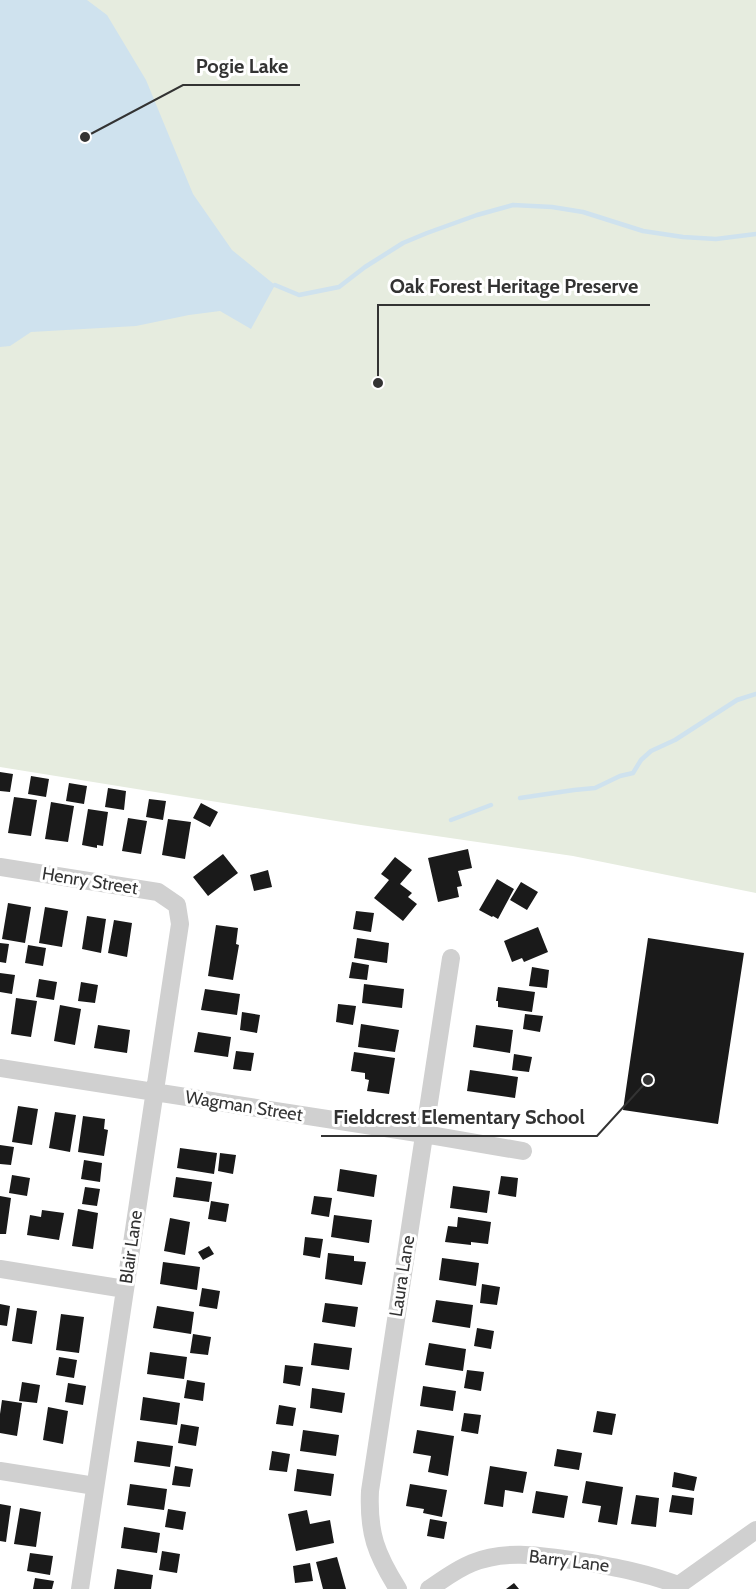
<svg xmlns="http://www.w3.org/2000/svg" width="756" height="1589" viewBox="0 0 756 1589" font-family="Cabin,sans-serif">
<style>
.green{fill:#e6ecdf}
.water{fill:#cfe2ee}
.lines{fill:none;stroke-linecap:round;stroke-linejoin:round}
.stream{stroke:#cfe2ee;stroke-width:4.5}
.building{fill:#1a1a1a}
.minor{stroke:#d0d0d0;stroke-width:18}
.labels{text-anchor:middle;stroke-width:6;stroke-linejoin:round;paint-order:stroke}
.street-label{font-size:18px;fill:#333;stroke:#fff}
.leader{fill:none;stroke:#333;stroke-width:2}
.callout-dot{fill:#333;stroke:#fff;stroke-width:2}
.callout-label{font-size:20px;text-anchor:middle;font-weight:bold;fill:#333;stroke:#fff;stroke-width:6;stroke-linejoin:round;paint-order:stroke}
</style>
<rect width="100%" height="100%" fill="#fff"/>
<path class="green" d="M0,0H756V893L573,856L361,825L0,767Z"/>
<path class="water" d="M0,0H87L107,15L146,80L193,194L232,250L275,285L251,329L220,311L189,315L136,326L31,332L10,346L0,347Z"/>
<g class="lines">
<path class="stream" d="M275,285L299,295L339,287L365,267L403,243L427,233L477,215L513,205L552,207L583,212L643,231L683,237L716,239L756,234
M520,798L574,790L595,788L620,776L633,773L641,760L651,751L675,740L737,700L756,694
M451,820L491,805"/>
</g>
<path class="building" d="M0,772L13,774L10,792L0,791Z
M31,776L49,779L46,797L28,794Z
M69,783L87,786L84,804L66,801Z
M108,788L126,791L124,810L105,807Z
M14,797L37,800L31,836L8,833Z
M149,799L166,801L163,820L146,817Z
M51,802L74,806L68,842L45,839Z
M201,803L218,812L210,827L193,818Z
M88,809L108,812L103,846L97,845V848L82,845Z
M128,818L147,821L141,854L122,851Z
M168,819L191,822L185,859L162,855Z
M468,849L472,868L458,871L462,886L457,887L459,897L438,902L428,858Z
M223,854L238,873L208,896L193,877Z
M395,857L412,870L400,884L412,893L408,897L417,904L403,921L374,898L389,880L381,874Z
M268,870L272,887L254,891L250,875Z
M497,879L514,889L498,919L493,916L492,917L479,910Z
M521,882L538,892L527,910L510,900Z
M8,903L31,907L25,943L2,939Z
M45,907L68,911L62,947L39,943Z
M356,911L374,913L371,932L353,929Z
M87,916L106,919L101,953L82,949Z
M114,920L132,923L127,957L108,953Z
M216,925L238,928L236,944L239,945L233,980L208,976Z
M538,927L548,952L524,962L522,958L512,962L504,941Z
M357,938L389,943L387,963L354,958Z
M648,938L744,953L718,1124L623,1110Z
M0,943L9,944L6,963L0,962Z
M28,945L46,948L43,966L25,963Z
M352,962L369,965L367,980L349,978Z
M532,967L549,970L547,988L529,986Z
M0,973L15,975L12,994L0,992Z
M39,979L57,982L54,1000L36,997Z
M81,982L98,985L95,1003L78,1001Z
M364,984L404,989L402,1008L362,1003Z
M498,987L535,992L532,1012L498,1007V1001H496Z
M205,989L240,994L237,1015L201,1010Z
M16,998L37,1001L31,1037L11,1034Z
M338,1004L356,1006L353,1025L336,1022Z
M60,1005L81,1009L75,1045L54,1041Z
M242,1012L260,1015L257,1033L240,1030Z
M525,1014L543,1016L540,1032L523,1029Z
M361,1024L399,1030L395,1052L358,1047Z
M98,1025L130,1030L127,1053L94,1048Z
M476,1025L513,1030L510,1053L473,1047Z
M198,1032L231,1037L228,1057L194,1052Z
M236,1051L254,1053L251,1071L233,1069Z
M354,1052L395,1058L389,1094L367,1091L369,1080L365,1079V1073L351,1071Z
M514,1054L532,1057L529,1072L512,1070Z
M470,1070L518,1077L515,1098L467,1091Z
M18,1106L38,1109L32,1145L12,1142Z
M55,1112L76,1115L70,1152L49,1148Z
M83,1116L105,1119L104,1129L108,1130L104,1156L78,1152Z
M0,1145L14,1147L11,1165L0,1164Z
M180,1148L217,1153L214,1174L177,1168Z
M220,1153L236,1155L233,1174L218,1171Z
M84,1160L102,1163L100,1182L81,1179Z
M340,1169L377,1175L374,1197L337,1191Z
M12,1175L30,1178L27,1196L9,1193Z
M501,1176L518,1178L516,1197L498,1194Z
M176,1177L212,1182L209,1202L173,1197Z
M453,1186L490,1191L487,1213L450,1208Z
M85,1187L100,1189L97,1206L82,1204Z
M0,1196L11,1198L6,1234H0Z
M314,1196L332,1198L329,1217L311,1214Z
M211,1201L229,1204L226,1222L208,1219Z
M78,1209L98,1213L93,1249L72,1246Z
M42,1210L64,1213L59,1240L27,1235L30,1215L41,1217Z
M334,1215L372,1220L369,1243L331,1237Z
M458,1217L491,1222L488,1244L471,1242V1245L445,1242L448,1226L457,1227Z
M170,1218L190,1222L185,1255L164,1251Z
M305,1237L323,1239L320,1258L303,1255Z
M209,1246L214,1254L203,1260L198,1252Z
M328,1253L354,1256V1261L366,1262L362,1285L325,1279Z
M442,1258L479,1263L476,1286L439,1280Z
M163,1262L200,1267L197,1290L160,1284Z
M482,1284L500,1287L497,1305L480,1303Z
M202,1288L220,1291L217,1309L199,1306Z
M436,1300L473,1305L470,1328L432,1322Z
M325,1303L358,1307L355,1327L322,1322Z
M0,1304L10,1306L7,1326L0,1325Z
M157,1306L194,1312L191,1334L153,1328Z
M17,1308L37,1311L32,1344L12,1341Z
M61,1314L84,1317L79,1353L56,1350Z
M477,1328L494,1331L491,1349L474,1346Z
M193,1334L211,1337L208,1355L190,1353Z
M314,1343L352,1348L349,1370L311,1365Z
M429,1343L466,1349L463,1371L425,1365Z
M150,1352L187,1357L184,1379L147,1374Z
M59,1357L77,1360L74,1378L56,1375Z
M285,1365L303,1367L300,1386L283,1383Z
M467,1370L484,1372L481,1391L464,1388Z
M187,1380L205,1383L203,1401L184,1398Z
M22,1382L40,1385L37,1403L19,1401Z
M68,1383L86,1386L83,1405L65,1402Z
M423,1386L456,1391L453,1411L420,1406Z
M312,1388L345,1393L342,1413L310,1408Z
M143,1397L180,1403L177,1425L140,1420Z
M2,1400L22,1403L17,1436L0,1433V1414Z
M279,1405L296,1408L293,1426L276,1424Z
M48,1407L68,1411L63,1444L43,1440Z
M597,1411L616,1414L612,1435L593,1432Z
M464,1413L481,1415L478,1434L461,1431Z
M181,1424L199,1427L196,1446L178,1443Z
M303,1430L339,1435L336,1456L300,1451Z
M417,1430L454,1436L448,1476L428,1472L431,1456L413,1453Z
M137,1441L173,1446L170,1467L134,1462Z
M557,1449L582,1453L579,1470L554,1466Z
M272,1451L290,1454L287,1472L269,1470Z
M175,1466L193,1469L190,1487L172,1485Z
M490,1466L527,1472L523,1493L505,1490L503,1507L484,1504Z
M297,1469L334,1474L331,1496L294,1491Z
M674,1472L697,1477L694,1491L672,1487Z
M586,1481L623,1487L617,1525L598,1522L601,1506L582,1503Z
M130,1484L167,1489L164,1510L127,1505Z
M410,1484L447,1490L442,1517L423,1513L424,1509L406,1506Z
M536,1491L568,1496L564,1518L532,1513Z
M636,1495L659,1498L656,1527L631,1524Z
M672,1495L694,1498L692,1515L669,1512Z
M0,1504L11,1506L6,1542L0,1541Z
M20,1508L41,1512L36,1547L14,1544Z
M168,1509L186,1512L183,1530L165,1527Z
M307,1510L310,1524L330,1520L334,1543L296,1551L288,1514Z
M430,1519L447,1522L444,1539L427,1536Z
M124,1527L160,1533L157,1553L121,1548Z
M162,1551L180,1554L177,1573L159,1570Z
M30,1553L53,1556L50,1575L27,1571Z
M337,1557L346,1589H323L316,1562Z
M310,1563L313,1581L295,1583L293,1566Z
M117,1569L153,1575L151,1589H114Z
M35,1578L54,1581L52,1589H33Z
M514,1583L519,1589H506Z"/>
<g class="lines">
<path class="minor" d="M0,867L158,892L177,905L180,924L80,1589
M0,1068L424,1134L523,1151
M0,1269L125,1289
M0,1471L95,1486
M398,1589C376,1554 368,1533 370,1491L451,958
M429,1589C442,1580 457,1569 472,1563C508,1548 548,1557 585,1562C618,1568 647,1573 678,1585
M673,1589L756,1530"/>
</g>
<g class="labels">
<g class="street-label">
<text transform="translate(90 881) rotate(9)" y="6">Henry Street</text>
<text transform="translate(244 1106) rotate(9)" y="6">Wagman Street</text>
<text transform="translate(131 1247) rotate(-82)" y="6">Blair Lane</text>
<text transform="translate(402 1276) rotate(-81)" y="6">Laura Lane</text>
<text transform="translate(569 1561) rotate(7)" y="6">Barry Lane</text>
</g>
</g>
<path class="leader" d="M85 137L183 85H300M378 383L378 305H650M648 1080L597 1136H321"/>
<g class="callout-dot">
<circle cx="85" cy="137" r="6"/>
<circle cx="378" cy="383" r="6"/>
<circle cx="648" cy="1080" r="6"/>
</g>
<g class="callout-label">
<text x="242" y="73">Pogie Lake</text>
<text x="514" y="293">Oak Forest Heritage Preserve</text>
<text x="459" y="1124">Fieldcrest Elementary School</text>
</g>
</svg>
